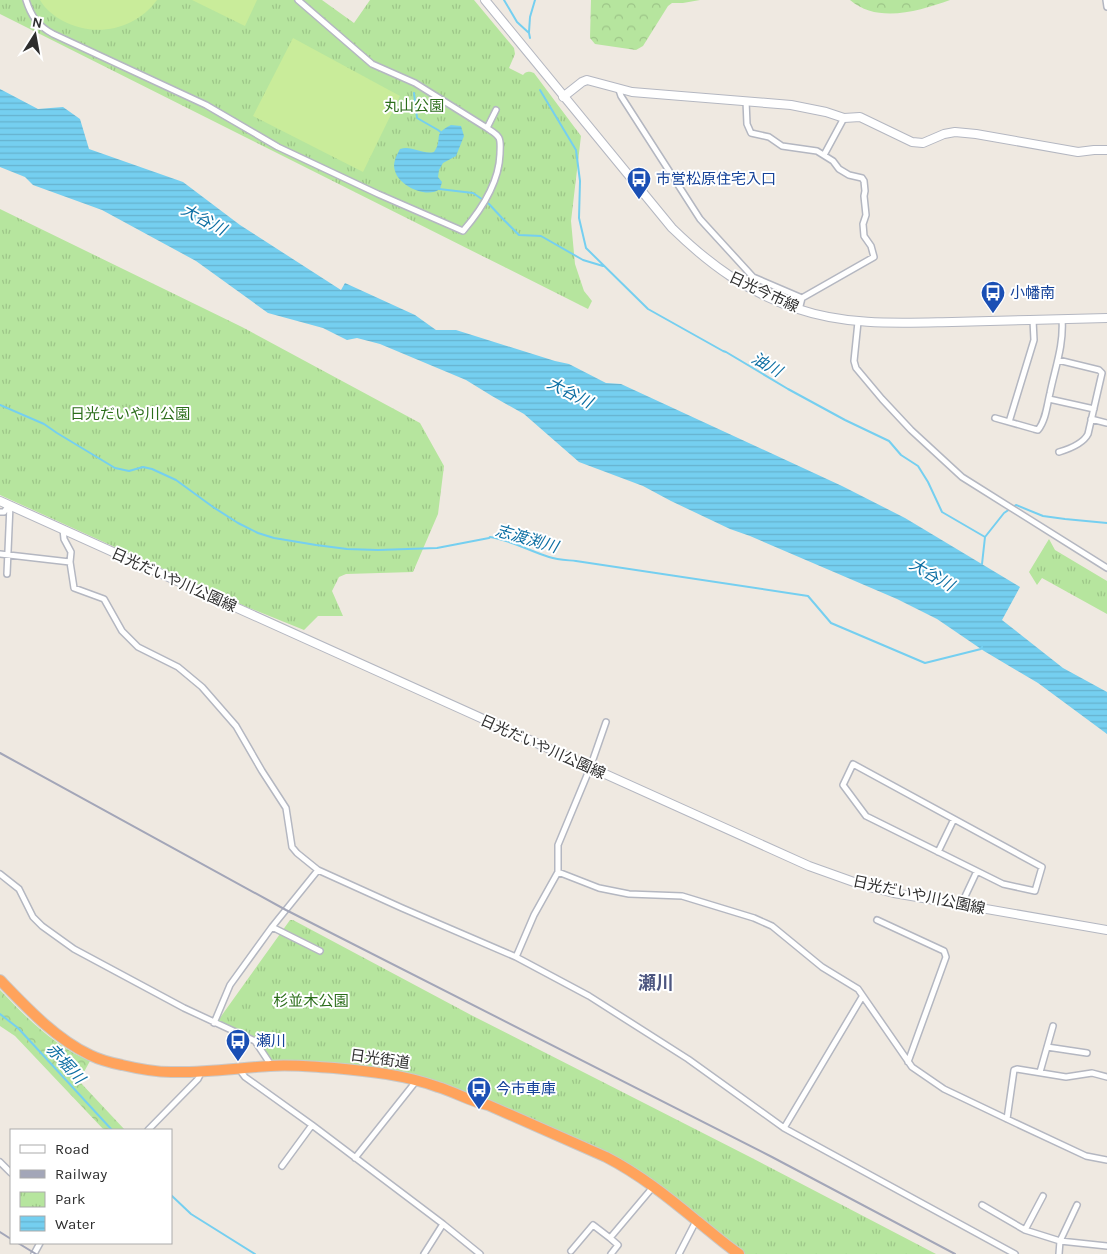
<svg xmlns="http://www.w3.org/2000/svg" width="1107" height="1254" viewBox="0 0 1107 1254" font-family="Karla,'Noto Sans JP',sans-serif">
<style>
.forest{fill:url(#forest-crowns)}
.park{fill:url(#park-tufts)}
.pitch{fill:#c9ec9a}
.water{fill:url(#water-rules)}
.lines{fill:none;stroke-linecap:round;stroke-linejoin:round}
.stream{stroke:#75cff0;stroke-width:2}
.street-casing{stroke:#b4b7c1;stroke-width:8}
.secondary-casing{stroke:#b4b7c1;stroke-width:10}
.highway-casing{stroke:#c9c9c9;stroke-width:12}
.street{stroke:#fff;stroke-width:5}
.secondary{stroke:#fff;stroke-width:8}
.highway{stroke:#ffa35c;stroke-width:10}
.rail{stroke:#a3a6b8;stroke-width:2}
.labels{text-anchor:middle;stroke-width:4;stroke-linejoin:round;paint-order:stroke}
.park-label{font-size:15px;fill:#2c6e1b;stroke:#fff}
.transit-label{font-size:15px;fill:#164399;stroke:#fff;text-anchor:start}
.street-label{font-size:15px;fill:#2e2e2e;stroke:#fff}
.water-label{font-size:16px;font-style:italic;fill:#0d6fa3;stroke:#fff}
.quarter-label{font-size:18px;font-weight:bold;fill:#4d5680;stroke:#fff}
</style>
<defs>
<pattern id="forest-crowns" width="20" height="18" patternUnits="userSpaceOnUse" patternTransform="scale(1.25)"><rect width="20" height="18" fill="#b6e59e"/><path d="M2 6a3 3 0 1 1 6 0M12 15a3 3 0 1 1 6 0" fill="none" stroke="#9dc588"/></pattern>
<pattern id="park-tufts" width="24" height="20" patternUnits="userSpaceOnUse" patternTransform="scale(1.25)"><rect width="24" height="20" fill="#b6e59e"/><path d="M3 7l-1-3M5 7V3M7 7l1-3M15 17l-1-3M17 17v-4M19 17l1-3" fill="none" stroke="#9dc588"/></pattern>
<pattern id="water-rules" width="6" height="5" patternUnits="userSpaceOnUse" patternTransform="scale(1.25)"><rect width="6" height="5" fill="#75cff0"/><path d="M0 2.5h6" fill="none" stroke="#66b2ce"/></pattern>
</defs>
<rect width="100%" height="100%" fill="#efe9e1"/>
<path class="forest" d="M591,0H700L683,3H672L668,6L643,46L636,50L595,44L590,38Z
M850,0H950C919,11 878,24 850,0Z
M0,990C27,1018 54,1046 90,1061L79,1081L125,1130H104L15,1036L0,1026Z"/>
<path class="park" d="M0,0H322L354,23L370,0H474L514,48L515,54L509,68L523,75C526,71 529,71 534,73L581,136L571,221L575,264L584,291L592,301L588,309L0,14Z
M0,209L242,327L420,423L444,466L438,514L413,572L346,574L339,577L332,591L343,616H318L304,630L247,607L0,495Z
M1049,539L1055,550L1107,581V614L1042,578L1037,585L1029,572Z
M290,920H293L471,1015L750,1157L936,1254H744L686,1205L664,1189L497,1105L460,1090L421,1076L273,1064L256,1039L217,1022Z"/>
<path class="pitch" d="M40,0H157C135,30 95,38 63,21C54,16 45,9 40,0Z
M192,0H257L245,26Z
M293,38L400,96L363,172L253,116Z"/>
<path class="water" d="M0,89L38,109L63,107L80,119L89,149L183,182L240,225L341,290L345,283L415,315L436,330H456L555,361L569,364L606,383L621,384L842,486L905,518L1020,587L1002,620L1063,668L1107,692V734L1038,683L984,651L937,619L897,599L750,536L730,529L671,501L643,486L579,462L524,414L492,396L466,380L380,344L357,338L347,340L323,328L268,313L196,261L102,210L33,185L25,177L0,167Z
M451,125L461,126L464,136L456,156L443,163L439,170L438,177L442,182L440,189C427,199 399,186 395,171C392,163 397,155 400,149C412,145 422,155 434,152C444,138 431,135 451,125Z"/>
<g class="lines">
<path class="stream" d="M504,0L517,22L529,33L530,38
M529,32L530,17L535,0
M540,90L576,150L580,181L579,218L586,248L648,309L723,351L726,352L788,389L845,420L889,441L901,455L918,466L928,482L942,512L985,537
M414,93L417,118L438,130L442,133
M439,189L473,193L489,204L502,218L519,235L541,236L583,260L603,266
M0,405L44,424L57,433L115,468L129,471L143,467L152,469L176,480L213,507L238,523L258,533L274,538L316,545L347,549L378,550L437,548L489,538L490,537C511,540 529,551 549,557C558,560 567,560 576,561L808,596L831,623L925,663L981,649L982,647
M985,537L1004,513L1016,505L1043,516L1065,519L1107,523
M982,564L985,537
M0,1014L18,1028L112,1130
M171,1195L191,1214L255,1254"/>
<defs>
<path id="street" d="M26,0C31,16 38,26 53,34L206,105L278,147L378,194L463,231C482,209 499,183 500,154C500,149 501,142 499,138C496,133 491,131 487,128L415,83L372,64L298,0
M1106,0L1107,7
M619,90L621,96L630,110L700,219L753,277L802,298
M746,101L747,124L751,133L769,137L782,146L817,151L833,161L839,169L849,175L862,178L864,181L865,191L864,196L866,215L863,224L864,236L871,246L874,257L802,298L799,310
M487,128L496,110
M824,155L844,118
M858,322L854,361L856,368L882,399L911,430L962,477L1107,568
M1058,360L1099,370L1102,373L1088,434C1083,444 1069,449 1059,452
M1049,399L1094,409
M995,418L1034,429L1038,430C1046,420 1047,405 1050,393C1055,368 1064,345 1062,319
M1091,419L1107,423
M1009,422L1034,340L1033,320
M0,512H4L9,505
M63,529L64,539L71,552L70,562L74,588L104,599L122,631L138,647L178,667L202,687L236,726L262,771L286,808L292,847L297,853L318,870L272,927L230,985L214,1023
M0,554L70,562
M7,574L10,505
M853,764L1042,867L1035,891L1003,884L866,816L843,785Z
M938,852L954,819
M318,870L402,908L516,957L589,996L688,1059L784,1128L1015,1254
M558,872L599,888L629,894L682,896L754,918L772,926L822,967L858,989L912,1067L944,1089L1007,1119L1086,1156L1107,1160
M0,874L19,889L33,917L42,926L74,949L184,1008L255,1041L271,1065
M961,905L977,871
M877,920L944,951L946,957L908,1062
M272,927L320,951
M516,957L534,915L558,872V845L590,768L606,722
M1047,1047L1087,1053
M239,1069L245,1077L312,1125L443,1224L480,1254
M1040,1072L1053,1026
M1007,1119L1014,1070L1017,1069L1066,1077L1092,1073L1107,1077
M784,1128L862,997
M148,1130L198,1079L202,1071
M355,1158L417,1080
M0,1162L11,1173
M282,1166L312,1125
M982,1205L1025,1230L1060,1241L1107,1246
M1025,1230L1043,1196
M610,1238L618,1245L611,1254
M571,1251L593,1225L610,1238L653,1187
M34,1254L40,1243
M424,1254L443,1224
M679,1254L696,1221
M1059,1254L1060,1241L1077,1205"/>
<path id="secondary" d="M485,0L672,228C709,264 748,293 798,309C848,326 900,323 952,322C1004,321 1055,319 1107,318
M563,97L582,82L587,80L632,92L791,105L826,112L844,118L860,117L912,142L923,143L944,134L955,132L976,134L1078,152L1094,150H1107
M0,501L809,866L865,886L894,893L1107,930"/>
<path id="highway" d="M0,980C27,1008 55,1038 90,1055C100,1060 112,1063 122,1065C139,1069 155,1072 171,1072C204,1073 237,1068 270,1066C291,1064 313,1067 334,1068C369,1071 405,1075 438,1087C455,1092 471,1102 488,1105L606,1157C639,1174 668,1197 697,1221C711,1232 724,1244 739,1254"/>
</defs>
<use href="#street" class="street-casing"/>
<use href="#secondary" class="secondary-casing"/>
<use href="#highway" class="highway-casing"/>
<use href="#street" class="street"/>
<use href="#secondary" class="secondary"/>
<use href="#highway" class="highway"/>
<path class="rail" d="M0,753L286,910L772,1157L955,1254
M0,1232L11,1239
M18,1243L36,1254"/>
</g>
<defs>
<symbol id="bus-pin" viewBox="-11 -11 22 30"><path d="M0 17L-7.5 6A9.5 9.5 0 1 1 7.5 6Z" fill="#1a4fb4" stroke="#fff"/><path d="M-5-6H5V4H4V6H2V4H-2V6H-4V4H-5ZM-3.5-4V0h7V-4ZM-3.5 1.2v1.5H-2V1.2ZM2 1.2v1.5H3.5V1.2Z" fill="#fff"/></symbol>
</defs>
<g fill-rule="evenodd">
<use href="#bus-pin" x="625" y="165" width="28" height="38"/>
<use href="#bus-pin" x="979" y="279" width="28" height="38"/>
<use href="#bus-pin" x="224" y="1027" width="28" height="38"/>
<use href="#bus-pin" x="465" y="1075" width="28" height="38"/>
</g>
<g class="labels">
<g class="park-label">
<text x="414" y="111">丸山公園</text>
<text x="130" y="419">日光だいや川公園</text>
<text x="311" y="1006">杉並木公園</text>
</g>
<g class="transit-label">
<text x="656" y="184">市営松原住宅入口</text>
<text x="1010" y="298">小幡南</text>
<text x="256" y="1046">瀬川</text>
<text x="496" y="1094">今市車庫</text>
</g>
<g class="street-label">
<text transform="translate(764 292) rotate(25)" y="5">日光今市線</text>
<text transform="translate(174 580) rotate(24)" y="5">日光だいや川公園線</text>
<text transform="translate(543 747) rotate(24)" y="5">日光だいや川公園線</text>
<text transform="translate(919 895) rotate(12)" y="5">日光だいや川公園線</text>
<text transform="translate(380 1059) rotate(8)" y="5">日光街道</text>
</g>
<g class="water-label">
<text transform="translate(204 219) rotate(28)" y="6">大谷川</text>
<text transform="translate(767 364) rotate(30)" y="6">油川</text>
<text transform="translate(570 392) rotate(27)" y="6">大谷川</text>
<text transform="translate(527 538) rotate(16)" y="6">志渡渕川</text>
<text transform="translate(932 574) rotate(30)" y="6">大谷川</text>
<text transform="translate(66 1063) rotate(47)" y="6">赤堀川</text>
</g>
<g class="quarter-label">
<text x="656" y="989">瀬川</text>
</g>
</g>
<rect x="10" y="1129" width="162" height="115" fill="#ffffff" stroke="#ababab"/>
<rect x="20" y="1145" width="25" height="8" fill="#ffffff" stroke="#ababab"/>
<text x="55" y="1154" font-size="15" fill="#2e2e2e">Road</text>
<rect x="20" y="1170" width="25" height="8" fill="#a3a6b8" stroke="#ababab"/>
<text x="55" y="1179" font-size="15" fill="#2e2e2e">Railway</text>
<rect x="20" y="1192" width="25" height="15" fill="url(#park-tufts)" stroke="#ababab"/>
<text x="55" y="1204" font-size="15" fill="#2e2e2e">Park</text>
<rect x="20" y="1216" width="25" height="15" fill="url(#water-rules)" stroke="#ababab"/>
<text x="55" y="1229" font-size="15" fill="#2e2e2e">Water</text>
<g transform="translate(35 35) rotate(11)" stroke="#ffffff" stroke-width="4" paint-order="stroke">
<path d="M0-4L9 19L0 12L-9 19Z" fill="#2e2e2e"/>
<text y="-8" font-size="14" font-weight="bold" text-anchor="middle" fill="#2e2e2e">N</text>
</g>
</svg>
